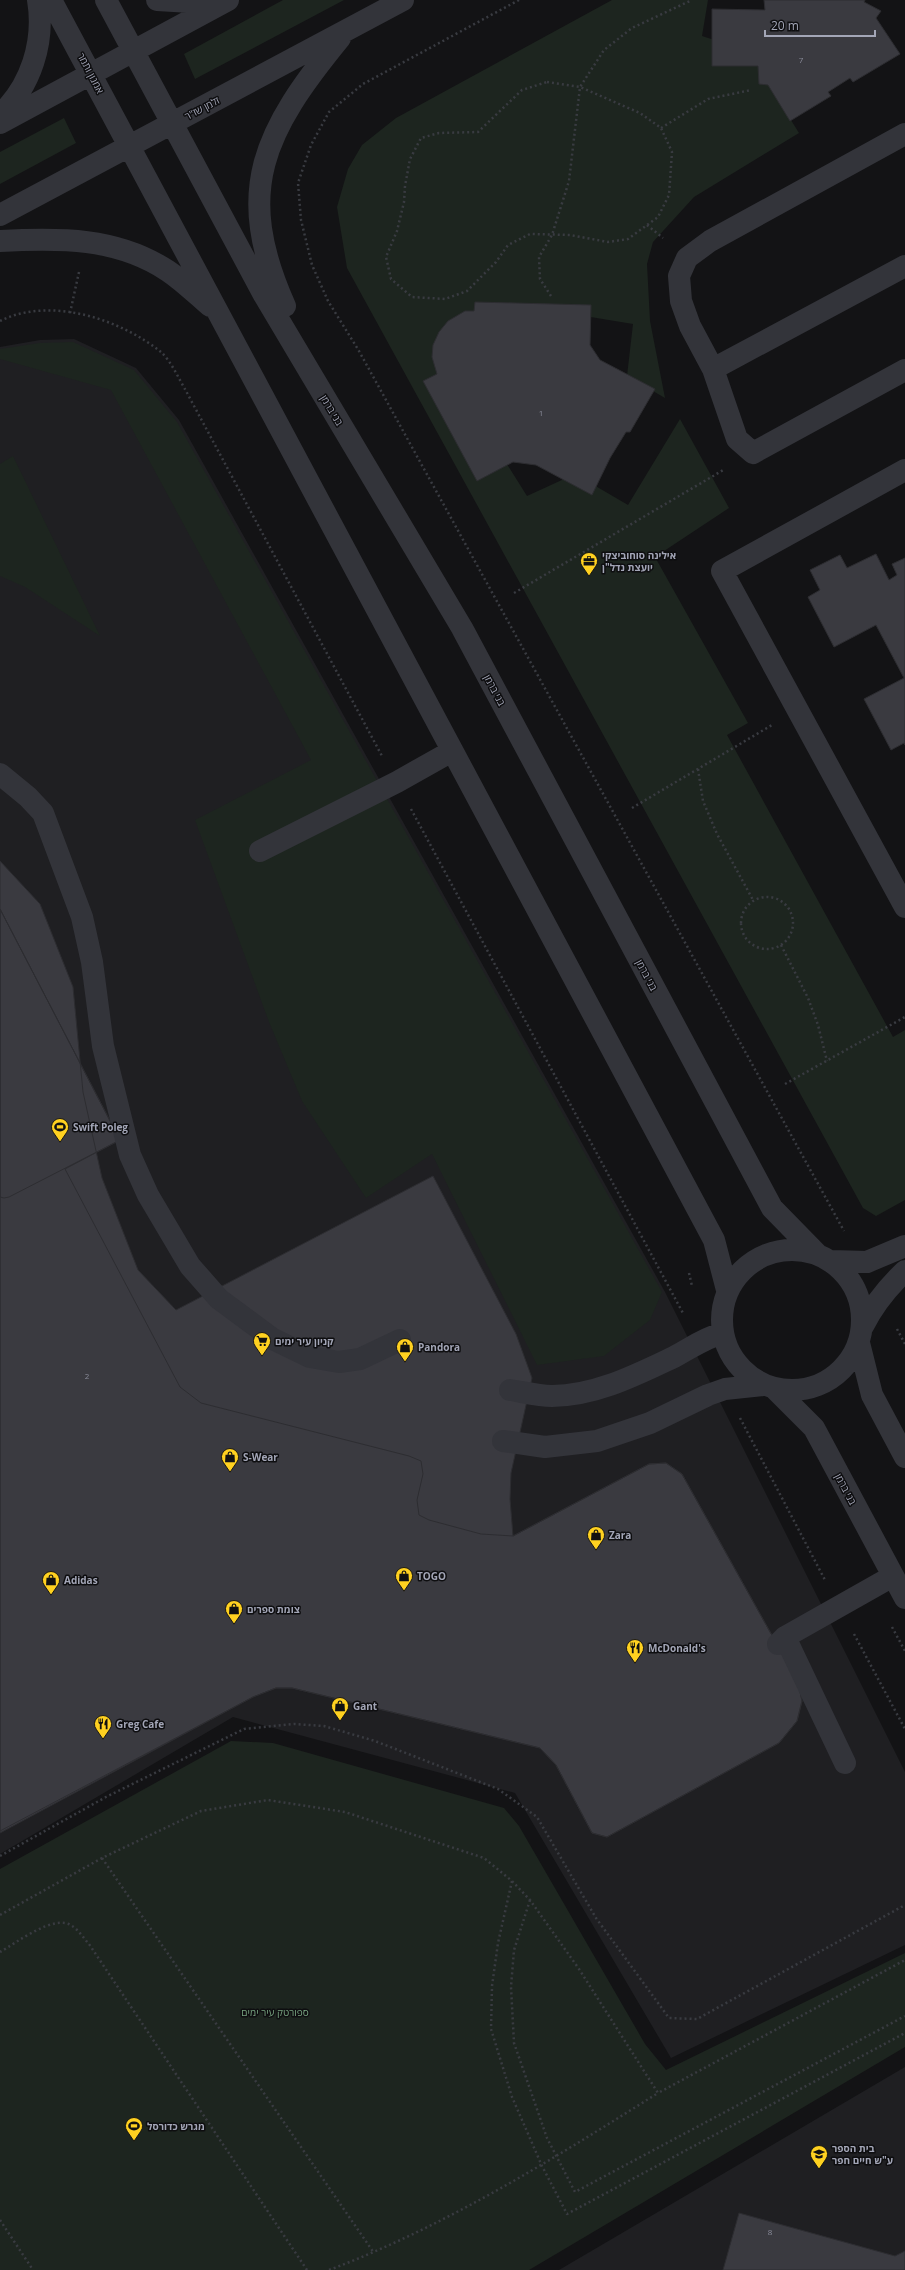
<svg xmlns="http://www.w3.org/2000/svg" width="905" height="2270" viewBox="0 0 905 2270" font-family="'Open Sans','Noto Sans Hebrew',sans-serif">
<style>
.built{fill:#1f1f22}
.green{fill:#1d251f}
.building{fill:#3a3a40;stroke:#2d2d31}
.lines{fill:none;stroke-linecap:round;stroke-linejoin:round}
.path{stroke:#393b41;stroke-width:2.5;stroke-dasharray:2 3;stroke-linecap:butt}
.minor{stroke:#33343a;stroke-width:22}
.labels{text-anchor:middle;stroke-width:3;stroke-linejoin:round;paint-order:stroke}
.number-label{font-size:8px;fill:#898b99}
.street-label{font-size:10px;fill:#a3a6b7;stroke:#0e0e10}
.poi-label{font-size:10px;font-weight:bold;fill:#a3a6b7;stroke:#0e0e10;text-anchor:start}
.park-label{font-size:10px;fill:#78a480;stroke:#0e0e10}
</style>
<rect width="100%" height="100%" fill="#131315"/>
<path class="built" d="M74,339L136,368L179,420L665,1292L905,1772V1945L671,2058L515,1793L233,1717L0,1854V347L40,340Z
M905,2067V2270H559Z"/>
<path class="green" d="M283,0H344L195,79L184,54Z
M612,0H708L702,36L748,51L799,133L694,197L653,242L647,264L650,321L665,398L627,376L633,324L524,306L459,388L527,496L575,474L628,505L680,419L729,508L655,557L748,723L727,735L893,1037L905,1030V1200L876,1216L863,1208L347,268L337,207L348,169L362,145L396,118Z
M64,118L76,143L0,184V152Z
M73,342L134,370L177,422L662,1292L650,1320L604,1356L537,1365L432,1154L366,1198L302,1101L269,1022L195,820L311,760L111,390L0,359V349L40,343Z
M13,456L100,636L25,587L0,576V464Z
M231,1741L273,1743L504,1808L519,1826L645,2044L666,2070L905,1953V2047L529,2270H0V1869Z"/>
<path class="building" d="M764,0H865L864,2L881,11L876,18L900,54L853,82L850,78L828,92L831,96L790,121L768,85L759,84L758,66H712V9L765,10Z
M475,302L591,305L590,345L600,360L655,389L630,432H626L610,458L592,495L536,465L513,462L477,481L423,381L437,374L432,357L433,345L439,332L448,321L465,311H474Z
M876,554L889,580L897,575L892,564L905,558V745L904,743L891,750L864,699L904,678L876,625L834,647L808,597L820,590L810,570L840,555L847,568Z
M0,861L40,904L73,987L83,1092L102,1178L138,1270L176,1310L433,1176L516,1334L532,1378L511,1473L510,1499L513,1536L649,1464L666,1463L682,1474L798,1682L802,1701L797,1721L779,1743L607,1837L592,1833L556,1765L540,1748L292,1688H276L253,1697L0,1833Z
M0,909L120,1140L65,1169L180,1387L201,1403L409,1456L421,1461L423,1474L417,1500L419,1515L429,1520L481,1534L513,1536L649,1464L666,1463L682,1474L798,1682L802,1701L797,1721L779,1743L607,1837L592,1833L556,1765L540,1748L292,1688H276L253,1697L0,1831Z
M0,909L120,1140L9,1197L4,1198L0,1197Z
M739,2213L895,2256L905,2251V2270H723Z"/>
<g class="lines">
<path class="path" d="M519,0L363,84L329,112L311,145L298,183L301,220L312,265L328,301L359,351L844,1231
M547,82L580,87L640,113L661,128L672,152L669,195L658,217L628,239L608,242L570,235L530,234L508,245L496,262L467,291L445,299L412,297L391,279L386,257L397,231L404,202L405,186L410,159L421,138L439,133L478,132L522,90Z
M661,128L708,99L751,90
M647,225L663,238
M551,296L540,279L539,257L552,235L569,181L580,87L604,50L632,28L692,0
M70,313L79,272
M0,321C50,296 120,319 161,352C171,361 179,379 186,391L382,756
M514,593L725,469
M698,769L703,801L717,834L753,900
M632,808L772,725
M411,809L684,1315
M741 923a26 26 0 1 1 52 0a26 26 0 1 1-52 0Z
M781,945L808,998L818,1025L827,1061
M785,1084L905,1017
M689,1273L692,1286
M897,1329L905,1344
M740,1418L825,1580
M892,1627L905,1651
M854,1634L905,1729
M0,1856L106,1797L244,1729L294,1724L324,1726L375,1741L498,1789L537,1817L596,1918L669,2018L697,2019L905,1905
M102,1858L374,2253
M512,1881L498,1943L492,1986L491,2029L512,2097L542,2166L567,2214L905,2033
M530,1900L514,1950L511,1987L514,2043L547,2138L575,2192L905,2016
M0,1915L102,1858L201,1811L268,1800L345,1812L484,1858L512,1881L530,1900L579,1969L658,2093L905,1960
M0,1952C16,1943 55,1913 72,1926C79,1930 84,1939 89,1944L307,2270
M0,2220L33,2270
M329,2270C446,2226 553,2159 658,2093"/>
<path class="minor" d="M51,0L714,1240L727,1290
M106,0L264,295L462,628L772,1208L817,1254
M157,0L191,2L204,0
M0,115C31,86 45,42 38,0
M0,123L228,0
M905,134L710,241L687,258L679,276L681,301L690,326L713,369L737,439L753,453L905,370
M0,215L403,0
M0,241C59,238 117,237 168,271C183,281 196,294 210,306
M285,306C233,190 264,131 340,38
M713,369L905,266
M905,470L722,571L905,907
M0,774L28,797L43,813L82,917L92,962L103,1046L130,1155L148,1195L190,1266L219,1299L273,1339L310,1357L339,1362L360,1359L400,1340
M260,851L397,782L452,751
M722 1320a70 70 0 1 1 140 0a70 70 0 1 1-140 0Z
M831,1261L867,1262L905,1246
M863,1326C874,1304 887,1288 905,1271
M859,1343L872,1395L905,1457
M775,1389L814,1428L905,1598
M510,1390C523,1392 538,1396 552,1396C595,1396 636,1375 674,1357C691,1348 704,1338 723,1333
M503,1441L545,1447L597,1441L650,1423L708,1395L725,1389L763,1385
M785,1637L845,1763
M778,1644L785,1637L893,1576"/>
</g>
<defs>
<symbol id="office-pin" viewBox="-11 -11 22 30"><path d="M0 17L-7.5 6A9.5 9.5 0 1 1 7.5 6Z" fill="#ffd120" stroke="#0e0e10"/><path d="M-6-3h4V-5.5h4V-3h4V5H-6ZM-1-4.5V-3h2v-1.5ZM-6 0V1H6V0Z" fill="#111"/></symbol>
<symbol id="stadium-pin" viewBox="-11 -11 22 30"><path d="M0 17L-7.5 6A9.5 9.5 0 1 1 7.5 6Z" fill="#ffd120" stroke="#0e0e10"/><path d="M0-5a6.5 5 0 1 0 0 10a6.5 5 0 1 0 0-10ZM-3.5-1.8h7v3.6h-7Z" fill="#111"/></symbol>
<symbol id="supermarket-pin" viewBox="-11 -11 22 30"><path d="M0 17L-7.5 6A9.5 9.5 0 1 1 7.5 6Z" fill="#ffd120" stroke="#0e0e10"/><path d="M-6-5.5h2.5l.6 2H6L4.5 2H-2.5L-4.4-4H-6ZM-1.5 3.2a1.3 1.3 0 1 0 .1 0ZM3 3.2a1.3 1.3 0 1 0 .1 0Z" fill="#111"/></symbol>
<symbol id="shop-pin" viewBox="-11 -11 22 30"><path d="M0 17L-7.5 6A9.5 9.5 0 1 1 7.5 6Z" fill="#ffd120" stroke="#0e0e10"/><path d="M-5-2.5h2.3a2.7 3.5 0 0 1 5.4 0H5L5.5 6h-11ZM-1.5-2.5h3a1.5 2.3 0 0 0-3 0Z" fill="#111"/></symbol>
<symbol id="restaurant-pin" viewBox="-11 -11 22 30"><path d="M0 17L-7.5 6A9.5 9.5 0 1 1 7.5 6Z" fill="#ffd120" stroke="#0e0e10"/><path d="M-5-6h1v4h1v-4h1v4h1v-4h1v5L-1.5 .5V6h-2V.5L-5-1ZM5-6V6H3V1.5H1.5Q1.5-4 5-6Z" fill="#111"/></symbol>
<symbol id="school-pin" viewBox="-11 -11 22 30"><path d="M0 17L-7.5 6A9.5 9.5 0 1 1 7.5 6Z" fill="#ffd120" stroke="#0e0e10"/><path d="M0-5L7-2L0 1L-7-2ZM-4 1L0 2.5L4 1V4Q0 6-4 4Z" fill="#111"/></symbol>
</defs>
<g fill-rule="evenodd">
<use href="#office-pin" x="579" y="551" width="20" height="27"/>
<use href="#stadium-pin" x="50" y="1117" width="20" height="27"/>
<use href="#supermarket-pin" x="252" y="1331" width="20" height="27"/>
<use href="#shop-pin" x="395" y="1337" width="20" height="27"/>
<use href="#shop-pin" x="220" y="1447" width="20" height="27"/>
<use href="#shop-pin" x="586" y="1525" width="20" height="27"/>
<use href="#shop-pin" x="394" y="1566" width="20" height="27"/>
<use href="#shop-pin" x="41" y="1570" width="20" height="27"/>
<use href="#shop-pin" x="224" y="1599" width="20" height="27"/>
<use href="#restaurant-pin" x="625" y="1638" width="20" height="27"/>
<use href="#shop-pin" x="330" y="1696" width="20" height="27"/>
<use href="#restaurant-pin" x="93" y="1714" width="20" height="27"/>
<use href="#stadium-pin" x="124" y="2116" width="20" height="27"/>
<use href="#school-pin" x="809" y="2144" width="20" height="27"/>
</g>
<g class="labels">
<g class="number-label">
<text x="801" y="63">7</text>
<text x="541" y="416">1</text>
<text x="87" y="1379">2</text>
<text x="770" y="2235">8</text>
</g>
<g class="street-label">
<text transform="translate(91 73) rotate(62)" y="4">אמנון ותמר</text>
<text transform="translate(202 108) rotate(-28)" y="4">זלמן שז"ר</text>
<text transform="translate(332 410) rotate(59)" y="4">בני ברמן</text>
<text transform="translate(495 690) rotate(62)" y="4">בני ברמן</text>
<text transform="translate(647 975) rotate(62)" y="4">בני ברמן</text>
<text transform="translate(846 1489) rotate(62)" y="4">בני ברמן</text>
</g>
<g class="poi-label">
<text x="602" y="559">אילינה סוחוביצקי<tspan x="602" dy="12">יועצת נדל"ן</tspan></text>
<text x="73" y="1131">Swift Poleg</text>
<text x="275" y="1345">קניון עיר ימים</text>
<text x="418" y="1351">Pandora</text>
<text x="243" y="1461">S-Wear</text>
<text x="609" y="1539">Zara</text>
<text x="417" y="1580">TOGO</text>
<text x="64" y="1584">Adidas</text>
<text x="247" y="1613">צומת ספרים</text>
<text x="648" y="1652">McDonald's</text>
<text x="353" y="1710">Gant</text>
<text x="116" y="1728">Greg Cafe</text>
<text x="147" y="2130">מגרש כדורסל</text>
<text x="832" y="2152">בית הספר<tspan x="832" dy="12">ע"ש חיים חפר</tspan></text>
</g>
<g class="park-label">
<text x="275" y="2016">ספורטק עיר ימים</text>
</g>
</g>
<path d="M765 30v6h110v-6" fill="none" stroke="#a3a6b7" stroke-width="2"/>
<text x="771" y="30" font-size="12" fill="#a3a6b7" stroke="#0e0e10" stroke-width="3" paint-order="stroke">20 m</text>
</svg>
